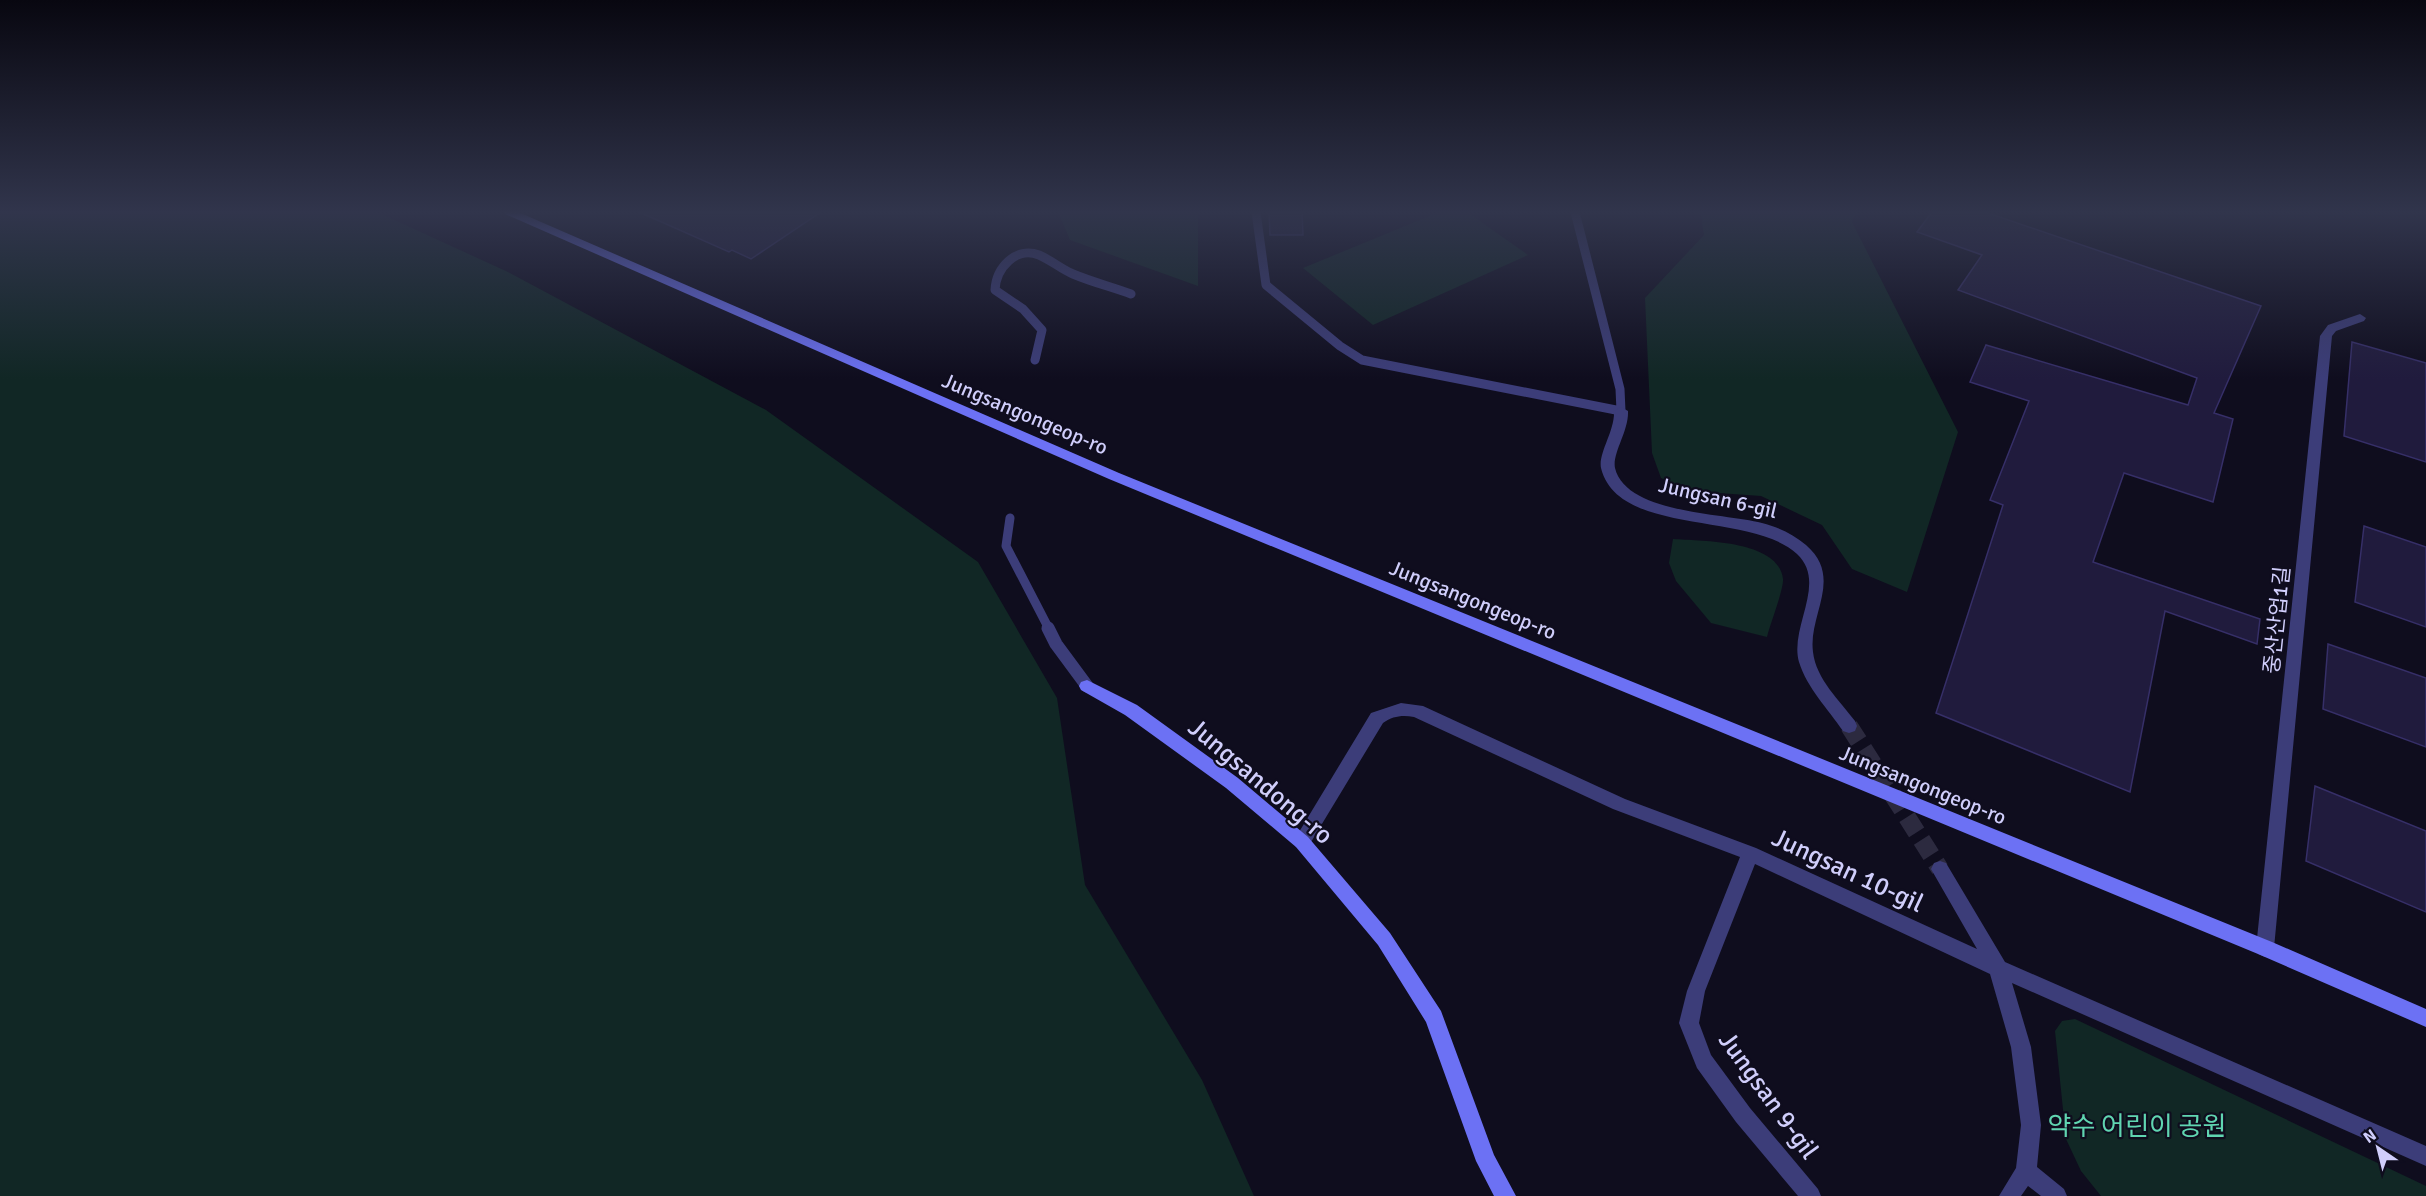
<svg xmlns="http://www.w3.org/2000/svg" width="2426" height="1196" viewBox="0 0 2426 1196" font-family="Signika,'Noto Sans KR',sans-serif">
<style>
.green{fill:#112725}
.building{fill:#201b3d;stroke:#362f68;stroke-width:1.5}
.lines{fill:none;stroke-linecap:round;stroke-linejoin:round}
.street-tunnel{stroke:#2c2a3f;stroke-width:18;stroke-dasharray:18 9;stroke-linecap:butt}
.lane-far1{stroke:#3c3d79;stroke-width:9}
.lane{stroke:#3c3d79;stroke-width:13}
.street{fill:#3c3d79;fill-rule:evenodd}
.secondary{fill:#6c71f4;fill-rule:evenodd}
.labels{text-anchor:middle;stroke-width:4.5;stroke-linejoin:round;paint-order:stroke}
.street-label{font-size:21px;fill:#d0cefb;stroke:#0f0d1e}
.near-street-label{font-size:26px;fill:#d0cefb;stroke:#0f0d1e}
.near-park-label{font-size:26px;fill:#60d5b1;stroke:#0f0d1e}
</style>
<rect width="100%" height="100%" fill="#0f0d1e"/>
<path class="green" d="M0,212H377L508,272L766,410L978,562L1057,698L1085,885L1202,1080L1254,1196H0Z
M1058,212H1198V286L1070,240Z
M1439,212H1467L1528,255L1373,325L1303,268Z
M1693,212H1856L1852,222L1958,432L1907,592L1852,569L1822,525L1761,496L1690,491L1661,478L1652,453L1645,298L1704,235L1701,215Z
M1673,539C1702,541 1779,540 1783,579C1784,589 1770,624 1767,637L1711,623L1676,581L1669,563Z
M2075,1019L2426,1186V1196H2101L2081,1171L2066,1139L2055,1031L2062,1021Z"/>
<path class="building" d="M639,212H821L751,259L732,250L729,252Z
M1269,212H1302L1303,235H1270Z
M1932,212H1985L2261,306L2214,413L2233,419L2213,502L2124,473L2093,562L2260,619L2257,644L2165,611L2130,792L1936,713L2003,505L1990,500L2029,401L1970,382L1986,345L2188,405L2197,378L1958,290L1982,255L1917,232Z
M2352,342L2426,363V462L2344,436Z
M2364,526L2426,547V627L2355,602Z
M2328,644L2426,678V747L2323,709Z
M2315,786L2426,831V912L2306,861Z"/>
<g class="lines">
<path class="street-tunnel" d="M1849,726L1940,869"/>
<path class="lane-far1" d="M1256,212L1266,285L1340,346L1362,360L1621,411L1620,389L1575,212
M1035,360L1042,330L1023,309L995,290C996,268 1016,246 1039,255C1051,260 1061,269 1073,274C1092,282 1112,287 1131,294
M1010,518L1006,546L1049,629"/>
<path class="lane" d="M1048,628L1056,644L1087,686"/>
<path class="street" d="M2360,314L2366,318L2364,321L2336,331L2332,336L2274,948L2272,954L2265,957L2258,954L2256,948L2320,336L2328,325Z
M1621,407L1628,411C1629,431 1612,453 1615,468C1626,514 1724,513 1762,523C1778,527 1793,534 1806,545C1844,578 1808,614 1813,652C1816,679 1840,701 1855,721L1857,726L1855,731L1849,733L1843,731C1828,709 1807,688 1799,662C1789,627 1828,583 1797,554C1751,511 1618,537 1601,468C1598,453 1615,431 1614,411Z
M1401,703L1423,706L1625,799L1756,848L1977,949L1931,869L1934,863L1940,861L1946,863L2005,962L2426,1146V1166L2012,983L2031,1047L2041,1125L2037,1167L2064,1189L2067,1196H2041L2028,1186L2021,1196H1999L2016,1168L2021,1125L2011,1047L1990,974L1755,864L1705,991L1699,1023L1711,1055L1750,1108L1818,1189L1821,1196H1798L1736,1122L1697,1068L1679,1023L1687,991L1740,857L1613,809L1414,717C1402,715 1393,716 1383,723L1308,847L1302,850L1296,847L1293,842L1296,837L1371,713Z"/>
<path class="secondary" d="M504,212H518L1119,473L2272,942L2426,1009V1027L2258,954L1109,479L505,214Z
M1087,680L1137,705L1238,778L1308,837L1390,933L1441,1011L1494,1155L1516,1196H1494L1476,1161L1426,1022L1378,945L1296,847L1226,788L1125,715L1081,690L1079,686L1081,682Z"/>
</g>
<linearGradient id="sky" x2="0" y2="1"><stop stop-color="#080710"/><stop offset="0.56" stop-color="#31354c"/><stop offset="1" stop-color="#31354c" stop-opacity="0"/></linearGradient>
<rect width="2426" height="379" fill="url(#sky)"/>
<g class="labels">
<g class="street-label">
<text transform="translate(1025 414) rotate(23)" y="7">Jungsangongeop-ro</text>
<text transform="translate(1718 498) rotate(13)" y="7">Jungsan 6-gil</text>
<text transform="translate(1473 600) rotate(22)" y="7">Jungsangongeop-ro</text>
<text transform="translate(2277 620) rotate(-84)" y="7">중산산업1길</text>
<text transform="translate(1923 785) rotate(22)" y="7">Jungsangongeop-ro</text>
</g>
<g class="near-street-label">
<text transform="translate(1261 781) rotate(40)" y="9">Jungsandong-ro</text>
<text transform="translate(1848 870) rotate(25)" y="9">Jungsan 10-gil</text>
<text transform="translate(1769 1095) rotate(54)" y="9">Jungsan 9-gil</text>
</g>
<g class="near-park-label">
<text x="2137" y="1135">약수 어린이 공원</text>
</g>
</g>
<g transform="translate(2378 1148) rotate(325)" stroke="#0f0d1e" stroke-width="4.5" paint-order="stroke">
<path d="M0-4.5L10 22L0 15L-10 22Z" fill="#d0cefb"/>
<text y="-9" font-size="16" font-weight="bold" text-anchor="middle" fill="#d0cefb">N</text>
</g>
</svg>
